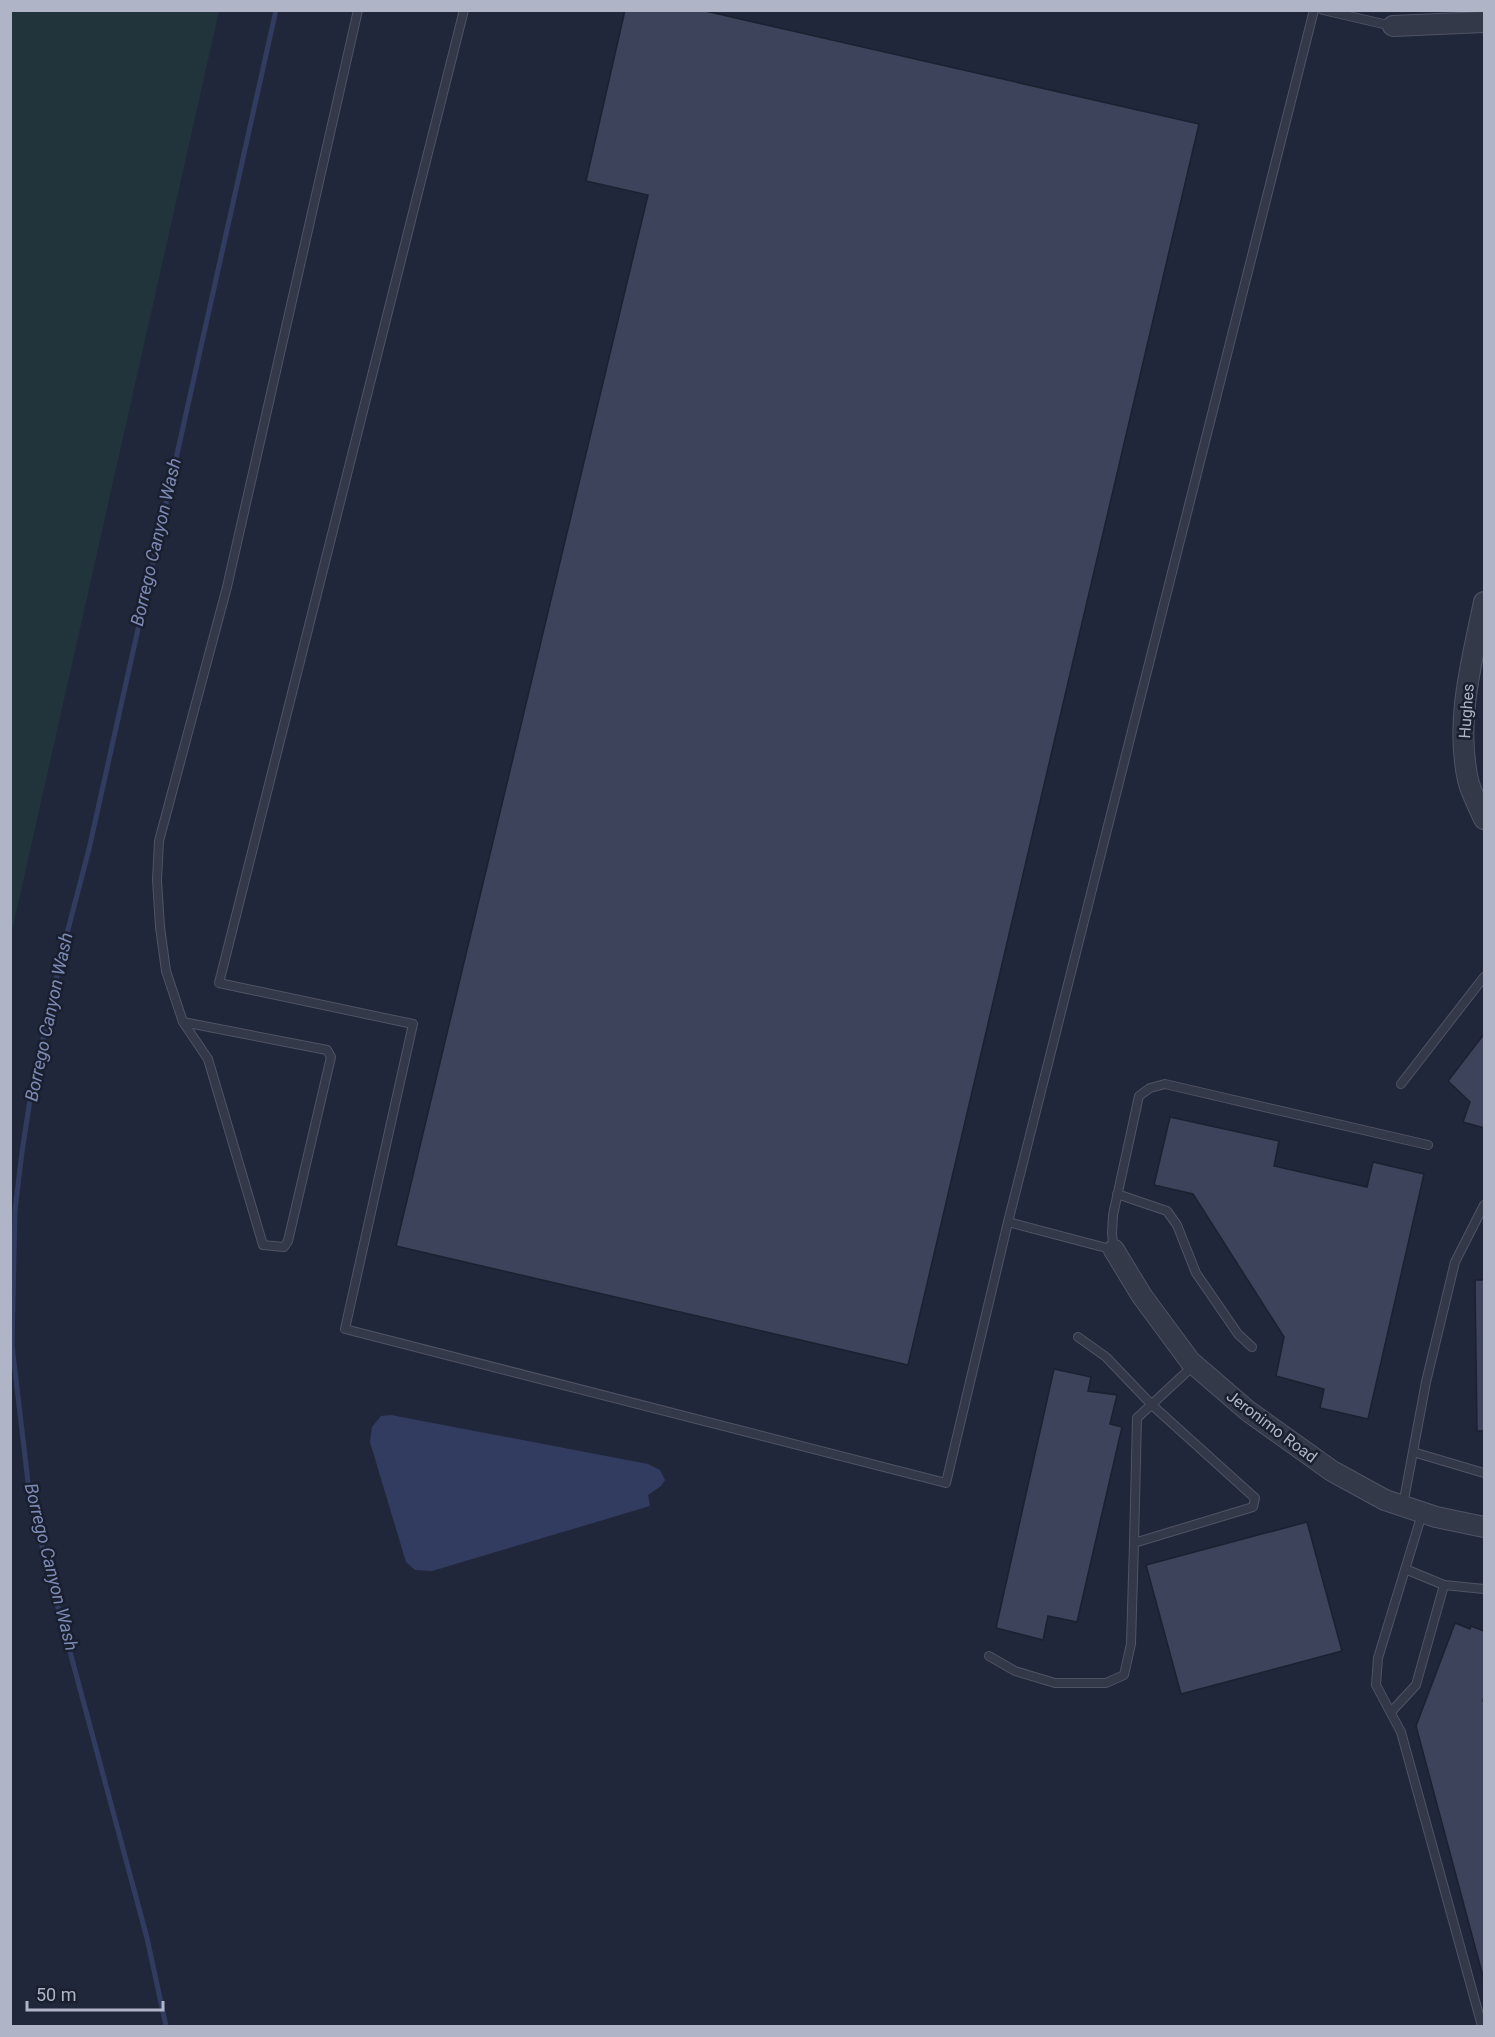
<svg xmlns="http://www.w3.org/2000/svg" width="1495" height="2037" viewBox="0 0 1495 2037" font-family="Roboto,sans-serif">
<style>
.green{fill:#22343b}
.water{fill:#323c60}
.lines{fill:none;stroke-linecap:round;stroke-linejoin:round}
.stream{stroke:#323c60;stroke-width:5}
.building{fill:#3c435a;stroke:#1c2131;stroke-width:1.5}
.service-casing{stroke:#4f5465;stroke-width:10}
.tertiary-casing{stroke:#4f5465;stroke-width:22}
.service{stroke:#34394a;stroke-width:8}
.tertiary{stroke:#34394a;stroke-width:20}
.labels{text-anchor:middle;stroke-width:5;stroke-linejoin:round;paint-order:stroke}
.street-label{font-size:16px;fill:#afb4c7;stroke:#1a1f2f}
.water-label{font-size:18px;font-style:italic;fill:#7d8bb4;stroke:#1a1f2f}
</style>
<rect width="100%" height="100%" fill="#21273a"/>
<path class="green" d="M11,10L219,11L11,935L10,11Z"/>
<path class="water" d="M391,1415L648,1464L660,1470L665,1480L661,1486L648,1495L650,1506L432,1571L415,1570L406,1562L370,1442L372,1427L381,1416Z"/>
<g class="lines">
<path class="stream" d="M166,2026L147,1938L44,1555L28,1482L12,1345L15,1210L22,1152L31,1093L64,945L89,849L276,10"/>
</g>
<path class="building" d="M625,10H701L1199,124L908,1365L396,1246L648,195L586,181Z
M1484,1034V1128L1463,1122L1470,1102L1448,1081Z
M1170,1117L1279,1141L1274,1166L1367,1187L1373,1162L1424,1174L1368,1419L1320,1408L1324,1389L1276,1376L1284,1337L1193,1194L1154,1185Z
M1475,1280H1484V1431H1477Z
M1054,1369L1091,1377L1088,1391L1117,1395L1110,1424L1122,1427L1077,1622L1048,1616L1043,1640L996,1628Z
M1307,1522L1342,1651L1181,1694L1146,1565Z
M1455,1623L1470,1629L1471,1626L1484,1631V1697L1483,1701L1484,1702V1980L1416,1726Z"/>
<g class="lines">
<defs>
<path id="service" d="M464,10L219,983L413,1024L345,1329L946,1483L1008,1222
M1314,10L1008,1222L1114,1250L1112,1234L1113,1215L1139,1096L1150,1088L1165,1084L1428,1145
M1323,10L1392,26
M183,1022L327,1050L331,1057L288,1241L284,1247L263,1245L208,1059L183,1022L166,971L160,927L157,880L159,841L227,587L358,10
M1401,1084L1484,977
M1117,1194L1167,1211L1177,1225L1196,1273L1238,1334L1252,1347
M1413,1452L1484,1473
M1403,1505L1426,1382L1455,1262L1484,1205
M1422,1514L1378,1658L1376,1685L1401,1732L1482,2026
M1134,1543L1137,1418L1193,1366
M1405,1569L1444,1585L1484,1589
M989,1656L1015,1671L1055,1683H1106L1124,1675L1131,1644L1134,1543L1253,1507L1255,1498L1152,1405L1106,1357L1078,1337
M1391,1712L1416,1685L1444,1585"/>
<path id="tertiary" d="M1393,26L1484,22
M1484,602C1472,661 1455,720 1468,780C1471,793 1479,807 1484,819
M1114,1250L1142,1296L1190,1361L1248,1411L1332,1471L1385,1500L1436,1517L1484,1527"/>
</defs>
<use href="#service" class="service-casing"/>
<use href="#tertiary" class="tertiary-casing"/>
<use href="#service" class="service"/>
<use href="#tertiary" class="tertiary"/>
</g>
<g class="labels">
<g class="street-label">
<text transform="translate(1466 711) rotate(-86)" y="6">Hughes</text>
<text transform="translate(1272 1426) rotate(37)" y="6">Jeronimo Road</text>
</g>
<g class="water-label">
<text transform="translate(156 542) rotate(-77)" y="6">Borrego Canyon Wash</text>
<text transform="translate(49 1017) rotate(-78)" y="6">Borrego Canyon Wash</text>
<text transform="translate(51 1567) rotate(76)" y="6">Borrego Canyon Wash</text>
</g>
</g>
<rect width="1495" height="2037" fill="none" stroke="#afb4c7" stroke-width="24"/>
<path d="M27 2001v9h136v-9" fill="none" stroke="#afb4c7" stroke-width="3"/>
<text x="36" y="2001" font-size="18" fill="#afb4c7" stroke="#1a1f2f" stroke-width="4.5" paint-order="stroke">50 m</text>
</svg>
